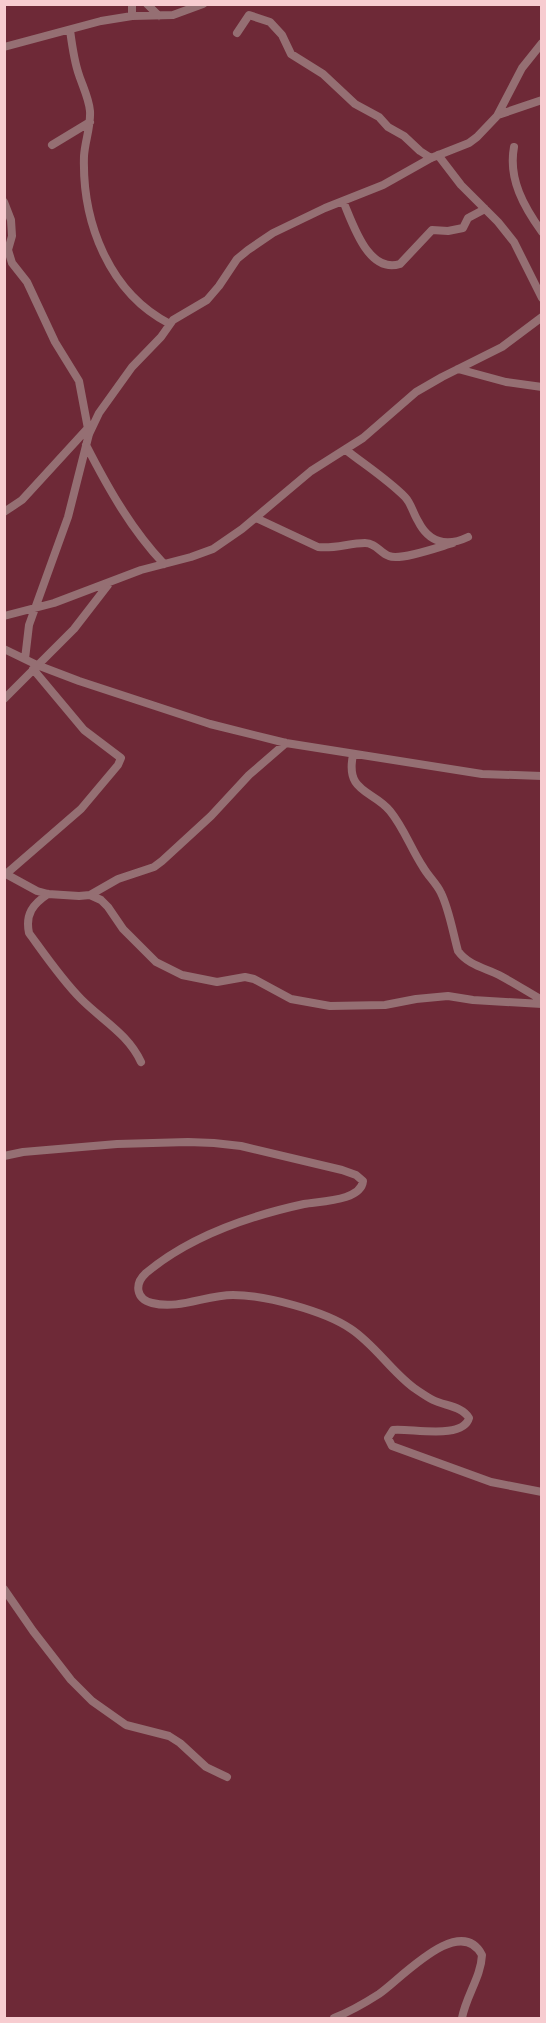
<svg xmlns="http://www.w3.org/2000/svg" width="546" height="2023" viewBox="0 0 546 2023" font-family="Raleway,sans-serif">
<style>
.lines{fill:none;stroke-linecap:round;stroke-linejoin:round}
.street{stroke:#956f73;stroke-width:8}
</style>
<rect width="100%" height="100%" fill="#6e2937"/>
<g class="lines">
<path class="street" d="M132,4V16
M147,4L159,16
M70,30C72,45 74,61 79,75C83,87 89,99 90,111C91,126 85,141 84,156C82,222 109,293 170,324
M237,33L249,15L270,22L282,35L291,54L323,74L355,104L379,117L388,127L404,136L420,151L431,158
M4,47L101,21L132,16L173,15L203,4
M498,115L542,100
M52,145L90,122
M514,147C508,179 524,207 542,232
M438,155L461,185L498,222L514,242L542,298
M343,201C353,224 368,274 400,264L432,230L448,231L463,228L468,218L485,209
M4,202L11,220L12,236L8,250L12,263L27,282L55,342L79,381L89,434
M458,369L506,382L542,387
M86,445C108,488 131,529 164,564
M346,450C365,465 387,479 405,497C411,503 413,513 418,521C429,543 447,547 468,537
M4,512L22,500L88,428
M256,518L318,547C335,549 349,543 365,543C376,543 380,553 389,556C400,561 439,547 453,543
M4,616L54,603L141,570L191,557L213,549L242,529L311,471L363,438L416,392L442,377L502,347L542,317
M4,649L37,665L79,681L210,724L286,743L482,774L542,776
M25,659L29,625L68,517L89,434L99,413L132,367L161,337L173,320L207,300L219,286L237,259L248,250L273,233L325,208L383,185L431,158L469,143L477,137L497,116L522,68L542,43
M4,699L74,629L108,585
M353,755C345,793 373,790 390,811C404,828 411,849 423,867C428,876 437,884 441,893C449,909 453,933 458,951C468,965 485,968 499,975C514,983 528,992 542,1000
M4,873L37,891L48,894L79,896L90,895L118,879L154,867L162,861L211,816L249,775L286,743
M6,874L81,809L118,765L121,758L84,730L33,669
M48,894C33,904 25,914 29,933C45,955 62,980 81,999C103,1021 128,1034 141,1062
M90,895L101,900L108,907L123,929L156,962L182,975L217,982L245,977L254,979L291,999L330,1006L385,1005L416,999L448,996L473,1000L542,1004
M4,1156L23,1152L117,1144L188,1142L214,1143L241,1146L342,1170L356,1175L363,1181C361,1201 320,1201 304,1204C249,1216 190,1236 146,1273C134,1284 136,1299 152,1303C179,1310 206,1295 233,1295C265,1295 325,1311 351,1329C375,1345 391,1371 414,1388C420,1392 427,1397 433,1400C445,1406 462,1406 469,1418C463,1440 411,1428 393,1430L388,1438L392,1446L491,1482L542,1492
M4,1589L33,1631L71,1680L92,1701L126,1725L169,1736L180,1743L206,1767L227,1777
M334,2018C349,2012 365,2003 379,1994C401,1979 460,1913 482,1955C481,1977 466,1996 462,2018"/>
</g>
<rect width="546" height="2023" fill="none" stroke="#f7ccd0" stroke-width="12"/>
</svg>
